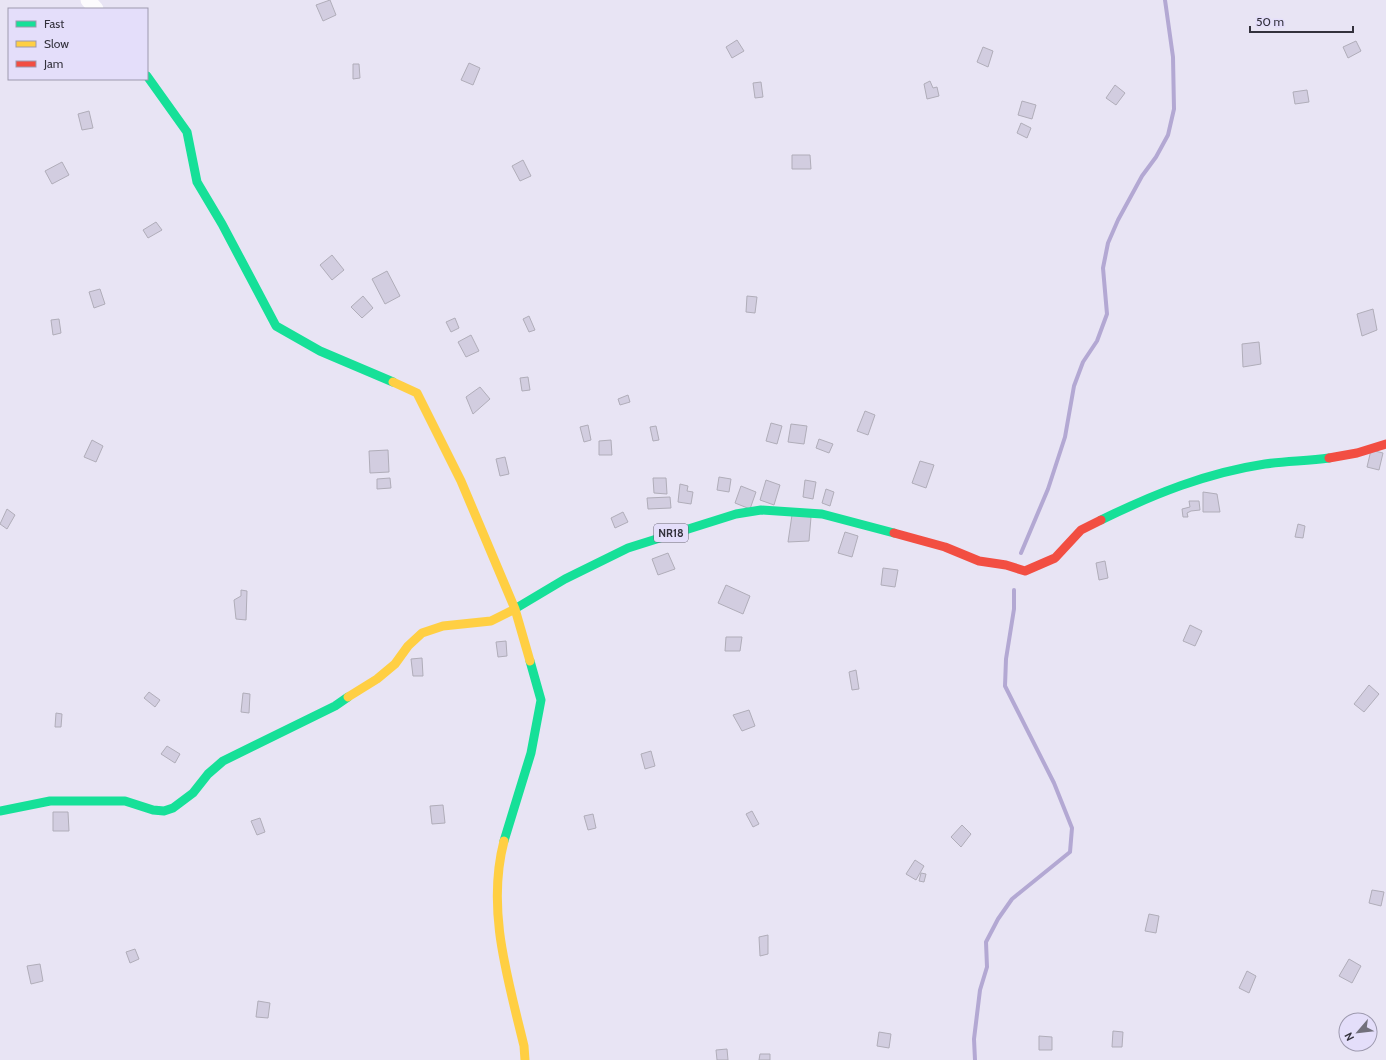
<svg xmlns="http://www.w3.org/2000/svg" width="1386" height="1060" viewBox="0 0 1386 1060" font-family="Cabin,sans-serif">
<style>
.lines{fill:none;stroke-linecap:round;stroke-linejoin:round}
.stream{stroke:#b3a8d3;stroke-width:4}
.building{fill:#d2cde0;stroke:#b0adb9}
.street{stroke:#fcfbfd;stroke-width:15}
.fast{stroke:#16e098;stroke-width:9}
.slow{stroke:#ffcf43;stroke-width:9}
.jam{stroke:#f24e42;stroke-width:9}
.labels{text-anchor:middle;stroke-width:4;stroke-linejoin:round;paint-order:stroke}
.shield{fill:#e4defa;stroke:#686575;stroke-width:1}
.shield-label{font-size:11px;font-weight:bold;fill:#33313c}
</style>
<rect width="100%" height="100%" fill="#e8e4f4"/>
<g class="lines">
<path class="stream" d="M1021,553L1048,489L1065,437L1074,386L1083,362L1097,341L1107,314L1103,268L1108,243L1118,220L1142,176L1156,157L1168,135L1174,109L1173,57L1165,0
M975,1060L974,1039L980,990L987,967L986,942L998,919L1012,899L1070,852L1072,828L1054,783L1005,686L1006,659L1014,609V590"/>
</g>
<path class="building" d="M330,0L336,15L323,21L316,5Z
M737,40L744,51L732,58L726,47Z
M1356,41L1361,51L1348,58L1343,47Z
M983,47L993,51L988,67L977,62Z
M469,63L480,68L473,85L461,80Z
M353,64H359L360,78L353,79Z
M930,81L933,88L937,87L939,96L927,99L924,84Z
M761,82L763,97L755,98L753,83Z
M1115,85L1125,93L1116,105L1106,98Z
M1307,90L1309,102L1295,104L1293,92Z
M1022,101L1036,105L1032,119L1018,115Z
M89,111L93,128L82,130L78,114Z
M1021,123L1031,128L1027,138L1017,133Z
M792,155H810L811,169H792Z
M523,160L531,176L520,181L512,166Z
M62,162L69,175L52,184L45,171Z
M156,222L162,230L148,238L143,230Z
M332,255L344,270L332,280L320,265Z
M387,271L400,296L385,304L372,279Z
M100,289L105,304L94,308L89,292Z
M363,296L373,308L362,318L351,307Z
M747,296L757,297L755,313L746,312Z
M1373,309L1377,330L1362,336L1357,314Z
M529,316L535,330L529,332L523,319Z
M455,318L459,328L451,332L446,322Z
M59,319L61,333L53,335L51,320Z
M471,335L479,351L466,357L458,342Z
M1259,342L1261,364L1243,367L1242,344Z
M528,377L530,390L522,391L520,378Z
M480,387L490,399L473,414L466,397Z
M628,395L630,402L620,405L618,399Z
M865,411L875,415L868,435L857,431Z
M771,423L782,426L777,444L766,441Z
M791,424L807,426L804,444L788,442Z
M588,425L591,440L584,442L580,427Z
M656,426L659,440L653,441L650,427Z
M819,439L833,444L829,453L816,448Z
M92,440L103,446L96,462L84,457Z
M611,440L612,455H599V441Z
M388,450L389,472L370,473L369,451Z
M1371,450L1383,453L1379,470L1367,467Z
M505,457L509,474L500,476L496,459Z
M920,461L934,465L926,488L912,483Z
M719,477L731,479L729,492L717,490Z
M390,478L391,488L377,489V479Z
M653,478H666L667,494L654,493Z
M766,480L780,485L774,505L760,500Z
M805,480L816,482L813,499L803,497Z
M680,484L688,486L687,491L693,492L691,504L678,502Z
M741,486L756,492L750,509L735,503Z
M826,489L834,492L830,506L822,503Z
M1203,492L1217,494L1220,512H1203Z
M670,497L671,508L648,509L647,498Z
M1189,501H1199L1200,510L1191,511L1187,513L1188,517H1183L1182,509L1190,507Z
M7,509L15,515L7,529L0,524Z
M623,512L628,522L615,528L611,518Z
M792,515L811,517L809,541L788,542Z
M1298,524L1305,526L1303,538L1295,537Z
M845,532L858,536L852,557L838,553Z
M668,553L675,569L658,575L652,559Z
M1105,561L1108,578L1099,580L1096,563Z
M883,568L898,570L895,587L881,585Z
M726,585L750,596L743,614L718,603Z
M241,590L247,591L246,620L236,619L234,600L241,596Z
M1190,625L1202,631L1195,646L1183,641Z
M726,637H742L740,651H725Z
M506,641L507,656L498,657L496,642Z
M422,658L423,676H413L411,659Z
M856,670L859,689L852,690L849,672Z
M1369,685L1379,694L1364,712L1354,704Z
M149,692L160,700L155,707L144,698Z
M243,693L250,694L249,713L241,712Z
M749,710L755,726L742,731L733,715Z
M56,713L62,714L61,727H55Z
M167,746L180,754L175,763L161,754Z
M651,751L655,766L645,769L641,754Z
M443,805L445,823L432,824L430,806Z
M752,811L759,824L753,827L746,814Z
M53,812H68L69,831H53Z
M593,814L596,828L588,830L584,816Z
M260,818L265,832L257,835L251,821Z
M962,825L971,834L961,847L951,837Z
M915,860L924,866L916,880L906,874Z
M921,873L926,874L924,882L919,881Z
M1372,890L1384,892L1381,906L1369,903Z
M1149,914L1159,916L1156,933L1145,931Z
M768,935V954L760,956L759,937Z
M135,949L139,959L130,963L126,952Z
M1349,959L1361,966L1352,983L1339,976Z
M40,964L43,981L31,984L27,966Z
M1247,971L1256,976L1249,993L1239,988Z
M258,1001L270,1003L268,1018L256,1017Z
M1113,1031L1123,1032L1122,1047H1112Z
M879,1032L891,1034L889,1048L877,1046Z
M1039,1036L1052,1037V1050H1039Z
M727,1049L728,1060H717L716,1050Z
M760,1054H770V1060H759Z"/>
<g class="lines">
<path class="street" d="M88,0L96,9"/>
<path class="fast" d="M147,76L187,132L197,182L222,224L276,326L320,351L393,382
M1101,520C1154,494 1206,473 1265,464C1286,461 1308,461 1329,458
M513,610L565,579L628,548L736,514L761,510L822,514L894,533
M0,811L50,801H125L153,810L164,811L173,808L193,793L208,774L223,761L335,706L348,697
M504,841L531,753L541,700L530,661"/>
<path class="slow" d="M393,382L417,393L461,481L515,609L530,661
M348,697L377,679L395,664L408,646L422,633L443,626L491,621L513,610
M504,841C486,910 508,979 524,1046L525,1060"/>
<path class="jam" d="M1329,458L1357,453L1386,444
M894,533L945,547L979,561L1006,565L1025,571L1055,558L1081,530L1101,520"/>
</g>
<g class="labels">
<rect class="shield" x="654" y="524" width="34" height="18" rx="3"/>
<g class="shield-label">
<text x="671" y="537">NR18</text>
</g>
</g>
<rect x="8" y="8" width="140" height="72" fill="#e4defa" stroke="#9d99ae"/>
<rect x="16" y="21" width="20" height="6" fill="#16e098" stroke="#9d99ae"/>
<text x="44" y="28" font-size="12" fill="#33313c">Fast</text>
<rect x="16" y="41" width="20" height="6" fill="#ffcf43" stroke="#9d99ae"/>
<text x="44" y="48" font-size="12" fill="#33313c">Slow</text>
<rect x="16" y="61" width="20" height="6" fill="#f24e42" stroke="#9d99ae"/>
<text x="44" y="68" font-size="12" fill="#33313c">Jam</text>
<g transform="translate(1358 1032) rotate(242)"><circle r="19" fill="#e4defa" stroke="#9d99ae"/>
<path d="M0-3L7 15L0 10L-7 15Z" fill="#72707c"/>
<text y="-6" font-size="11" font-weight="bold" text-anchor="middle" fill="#33313c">N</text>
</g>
<path d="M1250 26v6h103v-6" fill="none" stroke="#33313c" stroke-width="2"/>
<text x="1256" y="26" font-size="12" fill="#33313c" stroke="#e4defa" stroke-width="3" paint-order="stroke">50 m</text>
</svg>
